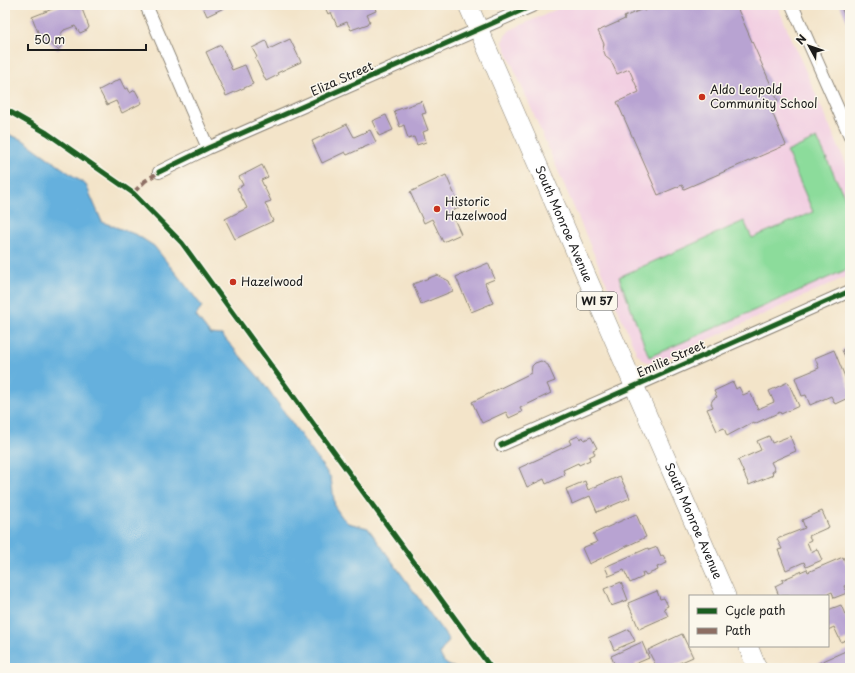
<svg xmlns="http://www.w3.org/2000/svg" width="855" height="673" viewBox="0 0 855 673" font-family="'Playpen Sans',sans-serif">
<style>
.built{fill:#f2cfe2}
.green{fill:#8cdc9b;stroke:#547c5c}
.water{fill:#65b0dd;stroke:#40667c}
.building{fill:#b8a3d2}
.lines{fill:none;stroke-linecap:round;stroke-linejoin:round}
.street-casing{stroke:#888072;stroke-width:14}
.primary-casing{stroke:#888072;stroke-width:20}
.street{stroke:#fff;stroke-width:12}
.primary{stroke:#fff;stroke-width:19}
.quiet{stroke:#8d6e63;stroke-width:4;stroke-dasharray:8 4;stroke-linecap:butt}
.cycleway-casing{stroke:#fbf7ec;stroke-width:8}
.cycleway{stroke:#1b5e20;stroke-width:5}
.poi-dot{fill:#c8321e;stroke:#fbf7ec;stroke-width:1.5}
.labels{text-anchor:middle;stroke-width:3;stroke-linejoin:round;paint-order:stroke}
.shield{fill:#fbf7ec;stroke:#5f5e5a;stroke-width:1}
.shield-label{font-size:11px;font-weight:bold;fill:#1c1c1c}
.street-label{font-size:12px;fill:#1c1c1c;stroke:#fbf7ec}
.poi-label{font-size:12px;fill:#1c1c1c;stroke:#fbf7ec;text-anchor:start}
</style>
<rect width="100%" height="100%" fill="#fbf7ec"/>
<filter id="ink" filterUnits="userSpaceOnUse"><feTurbulence type="fractalNoise" baseFrequency=".025" numOctaves="2"/><feDisplacementMap in="SourceGraphic" scale="8" xChannelSelector="R" yChannelSelector="G"/><feConvolveMatrix kernelMatrix="1 2 1 2 8 2 1 2 1" color-interpolation-filters="sRGB"/></filter>
<filter id="wash" filterUnits="userSpaceOnUse"><feTurbulence type="fractalNoise" baseFrequency=".012" numOctaves="4" result="noise"/><feDisplacementMap in="SourceGraphic" scale="16" xChannelSelector="R" yChannelSelector="G"/><feGaussianBlur stdDeviation="0.9" result="paint"/><feColorMatrix in="noise" values="0 0 0 0 0 0 0 0 0 0 0 0 0 0 0 0 0 1.4 0 .05"/><feComposite in="paint" operator="in"/></filter>
<g filter="url(#wash)">
<rect width="100%" height="100%" fill="#f3e4c9"/>
<path class="built" d="M566,5H777L850,173V275L659,362H646L637,354L503,43L504,37L510,30Z"/>
<path class="green" d="M817,138L850,209V268L649,357L619,277L744,221L752,238L813,212L787,152Z"/>
<path class="water" d="M5,133L23,140L86,185L102,222L137,235L154,246L202,306L196,316L210,334L222,335L263,382L331,478L335,507L342,517L348,523L368,528L449,640L440,653C443,663 446,665 456,668H5Z"/>
<g id="blocks">
<path class="building" d="M59,5H84L86,8L82,9L89,27L87,30L80,33L75,26L64,30L60,35L66,40L58,50L38,32L32,17L60,6Z
M202,5H227L228,6L207,16Z
M324,5H374L376,11L367,15L370,21L368,24L351,30L347,22L337,26L331,12L328,14Z
M657,5H736L778,101L769,105L786,145L684,189L682,185L658,195L617,102L639,92L629,69L617,74L611,61L606,57L603,49L604,44L598,31L625,19L624,17L643,9L644,11Z
M840,5H850V19L847,21Z
M290,39L301,62L277,73L278,75L266,81L255,58L257,57L252,48L266,41L269,49Z
M221,45L232,70L245,65L253,84L226,96L206,52Z
M120,79L125,89L128,88L130,93L135,90L142,103L122,113L116,101L107,105L99,90Z
M422,101L426,113L422,114L428,130L423,132L426,142L417,145L414,137L408,139L404,125L400,127L394,111Z
M386,115L393,130L379,136L372,121Z
M347,124L354,137L370,130L376,142L347,155L345,152L322,163L312,141Z
M262,165L268,177L261,180L271,201L265,203L273,221L235,239L225,219L247,208L237,188L243,185L239,177Z
M446,175L460,207L451,212L461,234L443,242L432,219L424,223L410,192Z
M488,263L495,279L485,283L493,303L471,312L456,277Z
M437,275L449,281L453,291L421,304L413,284Z
M850,346V367L842,350Z
M834,350L850,389V397L835,404L831,396L810,405L806,395L802,396L795,378L819,368L815,358Z
M541,361L548,365L555,381L547,384L551,393L520,408L522,412L509,418L506,412L482,423L472,402L531,373L532,366L535,363Z
M733,382L736,389L739,387L743,395L750,392L758,409L774,402L769,391L788,382L799,406L781,414L780,412L754,424L753,422L727,436L724,428L717,431L707,409L713,407L711,403L713,399L717,397L714,391Z
M578,436L580,439L583,437L584,440L591,437L597,448L593,450L595,454L589,457L590,460L579,465L578,463L563,470L565,475L546,484L544,479L527,487L519,468L571,444L569,440Z
M769,436L772,443L790,436L796,451L771,462L775,470L772,472L773,475L749,485L738,460L761,450L757,441Z
M620,476L630,498L597,512L590,496L572,504L566,489L585,481L588,490Z
M822,511L829,527L809,536L811,540L807,542L811,552L817,549L822,560L806,567L804,562L786,570L778,550L782,549L777,539L805,528L802,520Z
M636,514L646,537L589,564L582,548L597,542L593,534Z
M657,547L661,556L663,555L667,563L657,567L658,570L646,575L644,572L642,573L643,577L630,583L624,570L609,576L605,567L648,548L649,550Z
M843,557L850,573V584L844,586L847,593L834,598L832,592L823,596H779L775,586L783,582L782,580L807,569L808,572Z
M621,582L628,600L611,606L604,589Z
M657,591L660,599L664,598L668,606L664,608L668,616L639,629L628,603Z
M841,605L850,626V638L841,642L834,627L828,630V610Z
M629,629L635,641L614,650L609,638Z
M682,634L693,657L668,668H657L648,650Z
M642,642L649,658L635,664L636,668H616L611,656Z
M850,649V668H813L812,666Z"/>
</g>
</g>
<g filter="url(#ink)">
<use href="#blocks" fill-opacity="0" stroke="#888072" stroke-width="1"/>
<g class="lines">
<defs>
<path id="street" d="M146,5L208,148
M792,5L850,136
M159,172L208,148L534,5
M501,445L850,291"/>
<g id="primary">
<path id="s1" d="M468,5L726,596"/>
<path d="M748,646L757,668"/>
</g>
</defs>
<use href="#street" class="street-casing"/>
<use href="#primary" class="primary-casing"/>
<use href="#street" class="street"/>
<use href="#primary" class="primary"/>
<path class="quiet" d="M133,193L145,181L159,172"/>
<defs>
<path id="cycleway" d="M5,109L47,133L133,193L182,243L491,668
M159,172L208,148L534,5
M501,445L850,291"/>
</defs>
<use href="#cycleway" class="cycleway-casing"/>
<use href="#cycleway" class="cycleway"/>
</g>
</g>
<g class="poi-dot">
<circle cx="702" cy="97" r="4"/>
<circle cx="437" cy="209" r="4"/>
<circle cx="233" cy="282" r="4"/>
</g>
<g class="labels">
<rect class="shield" x="577" y="292" width="40" height="18" rx="3"/>
<g class="shield-label">
<text x="597" y="305">WI 57</text>
</g>
<g class="street-label">
<text transform="translate(342 79) rotate(-24)" y="4">Eliza Street</text>
<text dy="4" stroke="none"><textPath href="#s1" startOffset="239">South Monroe Avenue</textPath></text>
<text transform="translate(671 359) rotate(-24)" y="4">Emilie Street</text>
<text dy="4" stroke="none"><textPath href="#s1" startOffset="563">South Monroe Avenue</textPath></text>
</g>
<g class="poi-label">
<text x="710" y="94">Aldo Leopold<tspan x="710" dy="14">Community School</tspan></text>
<text x="445" y="206">Historic<tspan x="445" dy="14">Hazelwood</tspan></text>
<text x="241" y="286">Hazelwood</text>
</g>
</g>
<rect width="855" height="673" fill="none" stroke="#fbf7ec" stroke-width="20"/>
<rect x="689" y="595" width="140" height="52" fill="#fbf7ec" stroke="#a29f99"/>
<rect x="697" y="608" width="20" height="6" fill="#1b5e20" stroke="#a29f99"/>
<text x="725" y="615" font-size="12" fill="#1c1c1c">Cycle path</text>
<rect x="697" y="628" width="20" height="6" fill="#8d6e63" stroke="#a29f99"/>
<text x="725" y="635" font-size="12" fill="#1c1c1c">Path</text>
<g transform="translate(809 46) rotate(310)" stroke="#fbf7ec" stroke-width="3" paint-order="stroke">
<path d="M0-3L7 15L0 10L-7 15Z" fill="#1c1c1c"/>
<text y="-6" font-size="11" font-weight="bold" text-anchor="middle" fill="#1c1c1c">N</text>
</g>
<path d="M28 44v6h118v-6" fill="none" stroke="#1c1c1c" stroke-width="2"/>
<text x="34" y="44" font-size="12" fill="#1c1c1c" stroke="#fbf7ec" stroke-width="3" paint-order="stroke">50 m</text>
</svg>
